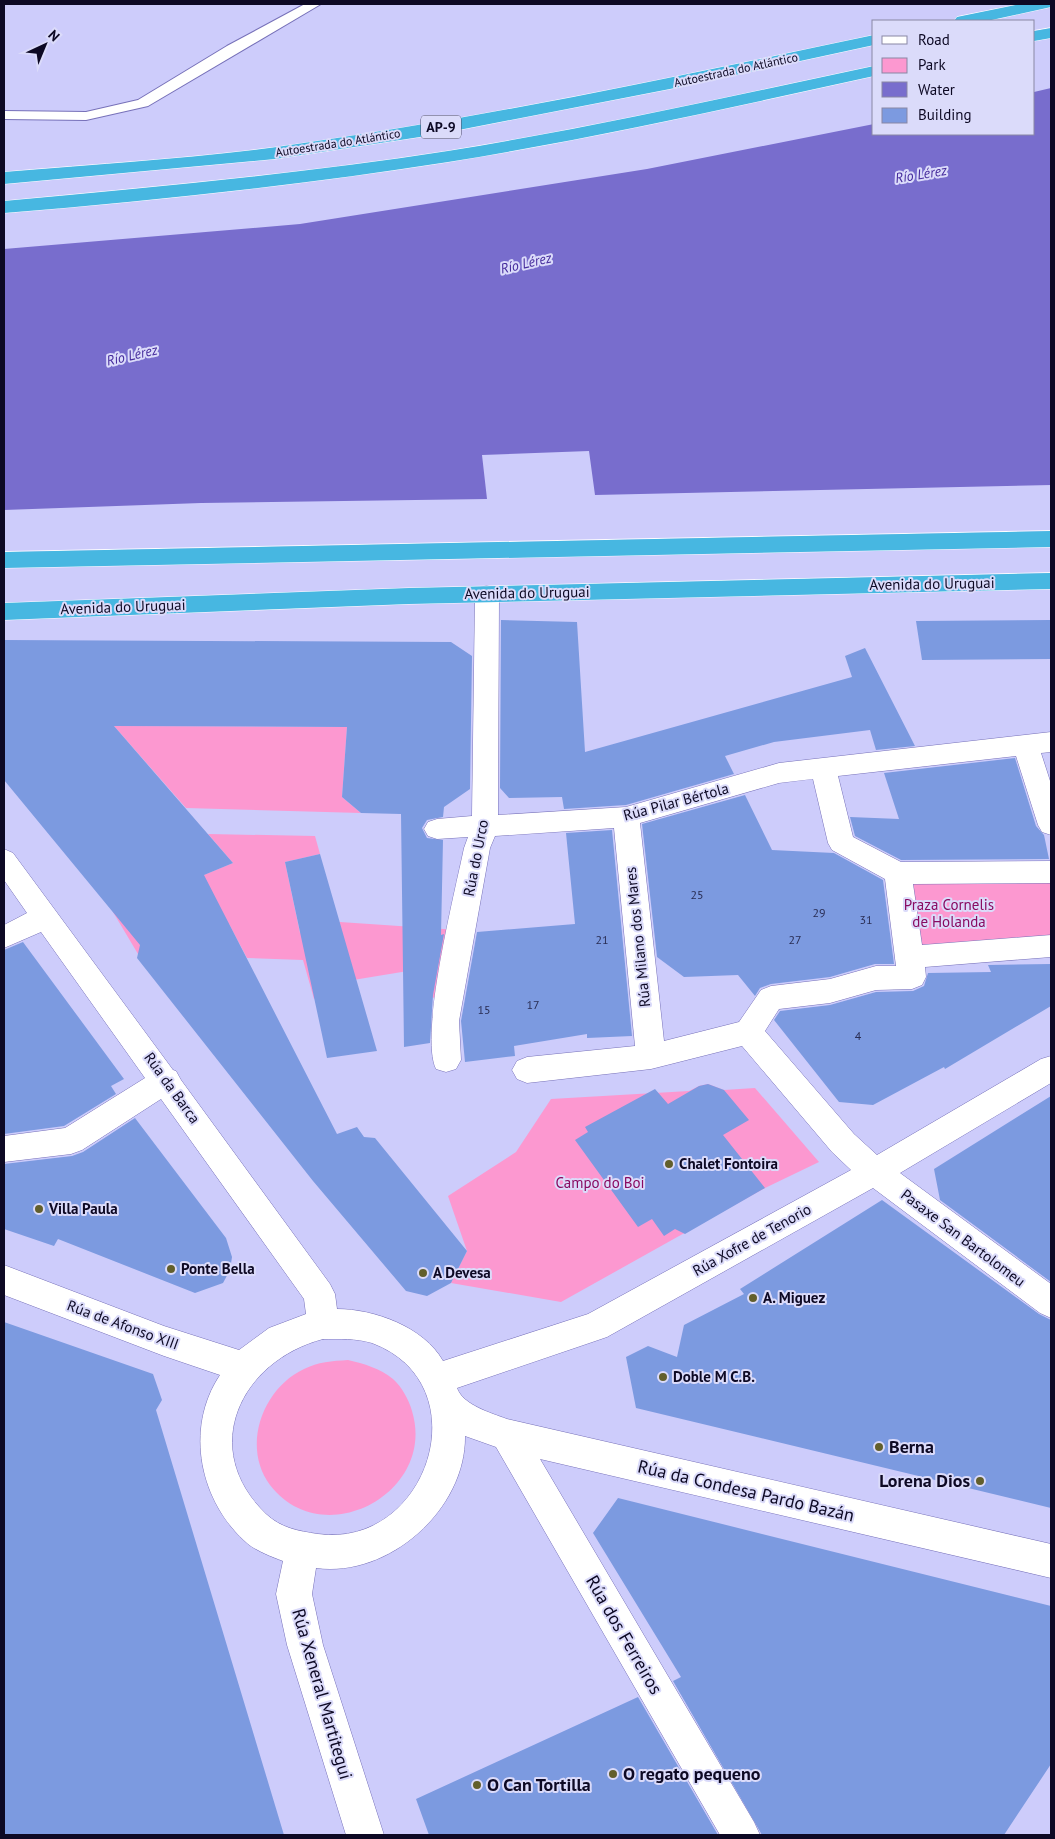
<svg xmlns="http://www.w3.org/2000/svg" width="1055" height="1839" viewBox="0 0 1055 1839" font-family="'PT Sans',sans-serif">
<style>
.green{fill:#fc98d0}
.water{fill:#786dcd}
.building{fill:#7c9ae0}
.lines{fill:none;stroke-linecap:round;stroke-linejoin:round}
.lane-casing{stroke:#7771b9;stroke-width:2}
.street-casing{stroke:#7771b9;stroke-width:1}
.highway-casing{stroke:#fff;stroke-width:1}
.lane{fill:#fff;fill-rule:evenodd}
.street{fill:#fff;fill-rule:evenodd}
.highway{fill:#47b7e1;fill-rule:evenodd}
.poi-dot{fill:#625f2c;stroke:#dbdbfa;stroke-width:2}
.labels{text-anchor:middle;stroke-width:4;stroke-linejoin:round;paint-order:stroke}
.far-street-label{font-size:12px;fill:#0d0924;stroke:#dbdbfa}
.number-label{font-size:12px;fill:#292d53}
.shield{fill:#dbdbfa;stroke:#4b4864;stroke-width:1}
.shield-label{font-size:14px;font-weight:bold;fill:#0d0924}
.far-water-label{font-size:14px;font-style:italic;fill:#452b9c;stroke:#dbdbfa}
.street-label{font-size:15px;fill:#0d0924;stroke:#dbdbfa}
.park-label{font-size:15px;fill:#890a61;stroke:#dbdbfa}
.poi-label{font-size:15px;font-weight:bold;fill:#0d0924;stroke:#dbdbfa;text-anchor:start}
.near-poi-label{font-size:18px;font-weight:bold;fill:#0d0924;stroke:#dbdbfa;text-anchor:start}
.near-street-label{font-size:18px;fill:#0d0924;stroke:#dbdbfa}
</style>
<rect width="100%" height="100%" fill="#cdccfb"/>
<path class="green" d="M114,726L347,727L342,797L361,813L186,808Z
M208,834L315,836L320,854L285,862L300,933L340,922L458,930L444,997L428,998L420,969L335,983L314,999L303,960L247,958L229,924L185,942L175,930L138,954L113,912L233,863Z
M1051,872V946L911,957L898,873Z
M708,1084L724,1090L755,1088L819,1162L765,1188L561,1302L451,1283L467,1251L448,1196L516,1152L551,1099L689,1091L699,1086Z
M348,1360C364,1364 380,1368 393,1379C402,1387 409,1400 412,1411C437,1493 323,1554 270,1485C241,1446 263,1388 304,1369C318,1362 332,1361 348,1360Z"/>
<path class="water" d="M1051,88V485L595,495L589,451L482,455L487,499L201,503L4,510V249L300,224L647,169L874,124V134H1034V92Z"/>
<path class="building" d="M501,620L577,622L585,752L852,677L845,656L865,648L915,746L876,750L870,730L774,742L725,756L734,774L626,805L564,809L562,797L509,798L500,788Z
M1051,620V659L922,660L916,621Z
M4,640L451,642L472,656L470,789L444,807L443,817L427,820L422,828L427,838L443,840L441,935L444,934L433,995L430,1043L404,1047L401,814L361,813L342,797L347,727L114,726L233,863L204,875L337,1134L357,1127L364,1137L375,1138L467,1251L451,1283L427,1296L406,1291L313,1181L137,958L140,945L4,780Z
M1015,758L1036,826L1044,835L1049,859L901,860L855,836L850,817L899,819L884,773Z
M745,795L772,850L834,853L883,880L894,964H875L830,977L771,984L760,988L755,996L738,975L684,977L657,957L642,824Z
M612,830L632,1036L587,1038V1034L514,1046L515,1056L465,1062L461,1021L477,932L575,924L566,833Z
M320,854L377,1051L327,1058L285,862Z
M23,942L124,1079L111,1086L116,1094L64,1126L4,1134V950Z
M1051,964V1006L945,1069L944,1067L873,1105L839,1102L774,1020L780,1011L830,1005L876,992L913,991L924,986L928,973L991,972L988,965Z
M708,1084L724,1090L749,1120L723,1135L765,1188L685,1234L675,1229L664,1236L652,1219L638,1227L575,1140L588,1132L585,1127L655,1089L668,1104L699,1086Z
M1051,1096V1282L940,1200L934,1169Z
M135,1118L226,1238L232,1257L230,1270L223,1283L195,1293L58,1239L54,1246L4,1229V1164L72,1156L83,1152Z
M882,1200L1039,1314L1051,1320V1508L636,1408L626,1357L648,1346L677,1357L684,1325L744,1294L740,1289Z
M4,1322L153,1374L162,1400L156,1410L284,1835H4Z
M618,1498L1051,1606V1764L1004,1835H762L673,1681L681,1677L593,1533Z
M638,1697L718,1835H429L416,1799Z"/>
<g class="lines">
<defs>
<path id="lane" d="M305,4H321L148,106L86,120L4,119V111L86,112L138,100L227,46Z"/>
<path id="street" d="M487,586L495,588L499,594L498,815L626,807L779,763L1051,732V752L1041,753L1051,784V835L1042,832L1038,825L1016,756L838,776L853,837L901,862L1051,861V883L913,884L922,945L1051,935V957L925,967L926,977L922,985L912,989L876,990L830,1003L779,1009L765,1031L854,1134L877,1155L1041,1059L1051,1056V1083L900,1173L1051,1284V1318L1040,1313L873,1188L607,1337L457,1388C463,1405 491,1413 507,1419L1051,1544V1578L540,1459L754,1822L760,1835H720L496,1447L465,1436C466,1509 389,1578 316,1568L312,1594L323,1645L384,1835H346L287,1645L276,1594L283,1561C272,1557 257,1551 248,1544C200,1503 184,1429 220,1375L164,1356L4,1295V1265L164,1326L239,1350L269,1328L306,1314L304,1299L161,1099L82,1150L71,1154L4,1162V1136L65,1128L145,1078L41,932L4,948V925L27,913L4,880V849L13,853L173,1070L176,1071L181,1080L330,1284L335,1294L337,1309C374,1309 424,1327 443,1361L588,1314L851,1170L832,1152L742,1046L651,1069L527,1083L517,1079L512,1070L517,1061L527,1057L635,1046L614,828L495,836L490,848L459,1021L461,1060L456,1069L446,1072L436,1069C419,1034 455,892 464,848L468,837L437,839L428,836L424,829L428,822L437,819L472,816L475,594L479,588ZM813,779L828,843L832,850L885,879L896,966H876L830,979L771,986L761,990L739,1022L664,1041L640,823L779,783ZM323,1339C339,1339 356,1338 372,1343C482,1384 428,1549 318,1534C298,1531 281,1528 266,1514C198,1449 240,1361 323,1339Z"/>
<path id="highway" d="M1021,4H1051V7L987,21H954L957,17Z
M1051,28V38L1034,41V31Z
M874,35V45L680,87L433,135L275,159L4,184V172C95,164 187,159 277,147C478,119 676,77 874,35Z
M874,66V76C733,107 591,139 448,162C301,185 152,201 4,213V201C152,187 301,174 448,151C591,128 733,96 874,66Z
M1051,531V547L4,568V552Z
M1051,573V589L409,604L4,620V603L409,588Z"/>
</defs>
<use href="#lane" class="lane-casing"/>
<use href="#street" class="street-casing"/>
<use href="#highway" class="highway-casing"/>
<use href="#lane" class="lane"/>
<use href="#street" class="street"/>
<use href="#highway" class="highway"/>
</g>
<g class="poi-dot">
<circle cx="669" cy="1164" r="5"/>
<circle cx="39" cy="1209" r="5"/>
<circle cx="171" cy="1269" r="5"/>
<circle cx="423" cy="1273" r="5"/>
<circle cx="753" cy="1298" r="5"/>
<circle cx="663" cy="1377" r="5"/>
<circle cx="879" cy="1447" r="5"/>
<circle cx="980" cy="1481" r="5"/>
<circle cx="613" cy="1774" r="5"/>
<circle cx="477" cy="1785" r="5"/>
</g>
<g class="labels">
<g class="far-street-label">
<text transform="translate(736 70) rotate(-12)" y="4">Autoestrada do Atlántico</text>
<text transform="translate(338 143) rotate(-9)" y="4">Autoestrada do Atlántico</text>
</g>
<g class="number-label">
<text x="697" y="899">25</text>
<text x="819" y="917">29</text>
<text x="866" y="924">31</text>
<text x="602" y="944">21</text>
<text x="795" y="944">27</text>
<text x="533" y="1009">17</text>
<text x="484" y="1014">15</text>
<text x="858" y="1040">4</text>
</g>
<rect class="shield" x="421" y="115.5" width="40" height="23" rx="4"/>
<g class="shield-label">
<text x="441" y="132">AP-9</text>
</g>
<g class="far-water-label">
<text transform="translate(921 174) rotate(-9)" y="5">Río Lérez</text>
<text transform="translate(526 263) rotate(-13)" y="5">Río Lérez</text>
<text transform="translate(132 355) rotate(-13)" y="5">Río Lérez</text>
</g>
<g class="street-label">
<text transform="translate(932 584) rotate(-1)" y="5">Avenida do Uruguai</text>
<text transform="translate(527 593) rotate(-1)" y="5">Avenida do Uruguai</text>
<text transform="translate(123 607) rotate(-2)" y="5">Avenida do Uruguai</text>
<text transform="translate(676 802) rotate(-15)" y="5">Rúa Pilar Bértola</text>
<text transform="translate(476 858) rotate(-79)" y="5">Rúa do Urco</text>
<text transform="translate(638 937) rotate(-96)" y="5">Rúa Milano dos Mares</text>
<text transform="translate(172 1088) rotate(54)" y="5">Rúa da Barca</text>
<text transform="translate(963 1238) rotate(37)" y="5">Pasaxe San Bartolomeu</text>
<text transform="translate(752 1240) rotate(-29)" y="5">Rúa Xofre de Tenorio</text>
<text transform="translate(123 1325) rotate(20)" y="5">Rúa de Afonso XIII</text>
</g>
<g class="park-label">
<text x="949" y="910">Praza Cornelis<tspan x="949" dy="17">de Holanda</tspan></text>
<text x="600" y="1188">Campo do Boi</text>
</g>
<g class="poi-label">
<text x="679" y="1169">Chalet Fontoira</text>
<text x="49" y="1214">Villa Paula</text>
<text x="181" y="1274">Ponte Bella</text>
<text x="433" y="1278">A Devesa</text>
<text x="763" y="1303">A. Miguez</text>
<text x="673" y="1382">Doble M C.B.</text>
</g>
<g class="near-poi-label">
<text x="889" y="1453">Berna</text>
<text x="970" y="1487" text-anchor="end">Lorena Dios</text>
<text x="623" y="1780">O regato pequeno</text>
<text x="487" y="1791">O Can Tortilla</text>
</g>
<g class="near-street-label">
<text transform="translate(746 1491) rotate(13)" y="6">Rúa da Condesa Pardo Bazán</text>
<text transform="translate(624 1635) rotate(60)" y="6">Rúa dos Ferreiros</text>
<text transform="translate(322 1694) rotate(74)" y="6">Rúa Xeneral Martitegui</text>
</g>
</g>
<rect width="1055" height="1839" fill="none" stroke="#0d0924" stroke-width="10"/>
<rect x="872" y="20" width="162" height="115" fill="#dbdbfa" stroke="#8987a4"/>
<rect x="882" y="36" width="25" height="8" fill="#ffffff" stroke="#8987a4"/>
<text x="918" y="45" font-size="15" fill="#0d0924">Road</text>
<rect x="882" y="58" width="25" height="15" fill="#fc98d0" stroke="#8987a4"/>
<text x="918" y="70" font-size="15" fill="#0d0924">Park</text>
<rect x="882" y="82" width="25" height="15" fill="#786dcd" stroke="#8987a4"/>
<text x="918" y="95" font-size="15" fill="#0d0924">Water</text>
<rect x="882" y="108" width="25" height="15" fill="#7c9ae0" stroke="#8987a4"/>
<text x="918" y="120" font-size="15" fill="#0d0924">Building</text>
<g transform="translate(45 45) rotate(44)" stroke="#dbdbfa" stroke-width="4" paint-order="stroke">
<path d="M0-4L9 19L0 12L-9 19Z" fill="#0d0924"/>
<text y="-8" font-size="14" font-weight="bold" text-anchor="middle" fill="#0d0924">N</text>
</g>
</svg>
